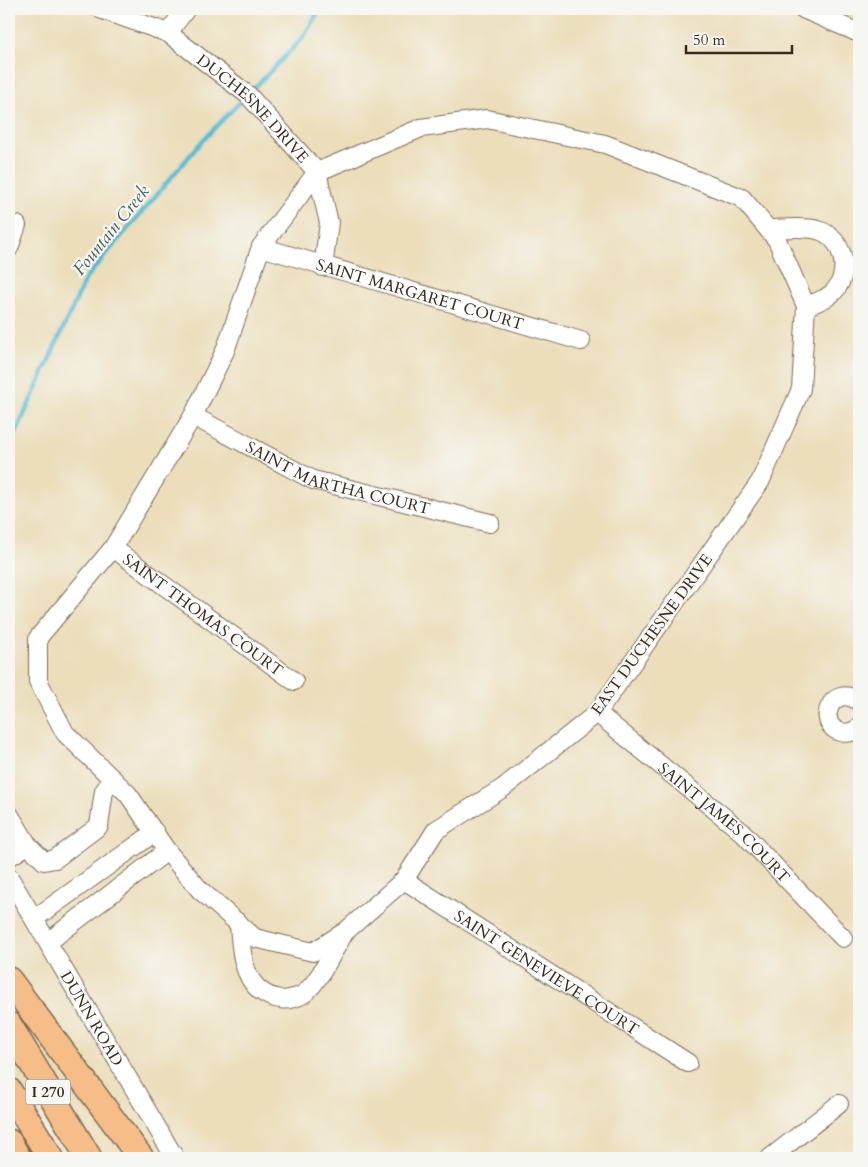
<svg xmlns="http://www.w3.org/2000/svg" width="868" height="1167" viewBox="0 0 868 1167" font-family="Cardo,serif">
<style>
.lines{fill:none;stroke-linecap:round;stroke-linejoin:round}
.stream{stroke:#55bbd3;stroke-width:4.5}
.minor-casing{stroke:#796955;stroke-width:20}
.highway-casing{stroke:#796955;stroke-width:28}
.minor{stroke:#fff;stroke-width:18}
.highway{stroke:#f7bd88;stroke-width:25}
.labels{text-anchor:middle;stroke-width:4.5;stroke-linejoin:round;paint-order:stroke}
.shield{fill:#f6f6f2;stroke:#73675e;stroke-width:1}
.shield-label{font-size:15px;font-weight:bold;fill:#3b2a1e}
.street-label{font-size:16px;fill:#3b2a1e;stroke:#f6f6f2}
.water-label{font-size:18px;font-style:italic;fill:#445d5d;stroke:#f6f6f2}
</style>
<rect width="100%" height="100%" fill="#f6f6f2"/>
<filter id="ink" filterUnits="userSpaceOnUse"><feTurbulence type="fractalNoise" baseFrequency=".02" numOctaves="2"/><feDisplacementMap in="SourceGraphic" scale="10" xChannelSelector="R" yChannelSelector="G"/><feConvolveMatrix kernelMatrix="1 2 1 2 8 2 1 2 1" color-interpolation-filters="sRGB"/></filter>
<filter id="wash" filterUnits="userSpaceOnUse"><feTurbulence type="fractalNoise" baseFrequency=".0096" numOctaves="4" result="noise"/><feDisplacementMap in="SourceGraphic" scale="20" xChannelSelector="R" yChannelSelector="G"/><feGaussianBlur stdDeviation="1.12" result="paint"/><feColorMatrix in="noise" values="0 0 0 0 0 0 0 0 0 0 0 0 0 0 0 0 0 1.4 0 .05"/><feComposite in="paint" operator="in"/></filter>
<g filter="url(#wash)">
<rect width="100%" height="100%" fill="#ecdebb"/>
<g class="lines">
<path class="stream" d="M255,87L302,39L320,9
M9,448L86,278L203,140L239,103"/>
</g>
</g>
<g filter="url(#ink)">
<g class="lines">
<defs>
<g id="minor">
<path id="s1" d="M100,9L168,33L248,95L317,172L329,223L323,267"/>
<path d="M803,9L859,33"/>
<path d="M168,33L186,9"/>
<path d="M487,119L605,144L742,198L777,240L806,306L801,389L760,482L597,713L503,788L436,830L404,880L346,931L313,952L255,938L200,890L167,851L128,794L65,733L38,681V638L113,548L193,416L225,351L261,247L317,172L421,128Z"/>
<path d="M768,229C783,229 803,226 818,230C845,238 853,277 830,295C824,300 814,303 806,306"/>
<path id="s2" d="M261,247L581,341"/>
<path d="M9,248L17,225"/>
<path id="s3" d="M193,416L313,480L490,523"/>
<path id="s4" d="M113,548L294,681"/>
<path d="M859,702C832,681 814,725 841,732C848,734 854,732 859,727"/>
<path id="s5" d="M597,713L742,832L843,938"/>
<path d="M9,814L28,845L44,861L55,859L99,826L104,791L113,779"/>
<path d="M9,857L28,845"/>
<path id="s6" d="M9,877L175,1158"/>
<path id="s7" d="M404,880L688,1063"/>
<path d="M34,919L155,832"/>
<path d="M239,923C241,954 243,993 280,999C286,1001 300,997 305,993C321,978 332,953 343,935"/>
<path d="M48,942L167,851"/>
<path d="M770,1158L839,1104"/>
</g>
<path id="highway" d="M9,980L141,1158
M9,1025L89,1158
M9,1091L51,1158
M9,1142L18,1158"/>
</defs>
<use href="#minor" class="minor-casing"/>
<use href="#highway" class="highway-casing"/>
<use href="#minor" class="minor"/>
<use href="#highway" class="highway"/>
</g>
</g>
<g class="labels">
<rect class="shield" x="25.5" y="1079.5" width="45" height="25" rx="4"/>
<g class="shield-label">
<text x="48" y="1097">I 270</text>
</g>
<g class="street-label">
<text dy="6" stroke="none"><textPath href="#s1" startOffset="186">DUCHESNE DRIVE</textPath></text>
<text dy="6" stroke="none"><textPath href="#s2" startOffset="166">SAINT MARGARET COURT</textPath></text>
<text dy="6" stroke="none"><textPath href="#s3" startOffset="159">SAINT MARTHA COURT</textPath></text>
<text dy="6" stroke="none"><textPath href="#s4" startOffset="112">SAINT THOMAS COURT</textPath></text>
<text transform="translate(651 634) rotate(-54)" y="6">EAST DUCHESNE DRIVE</text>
<text dy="6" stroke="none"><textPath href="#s5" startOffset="168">SAINT JAMES COURT</textPath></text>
<text dy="6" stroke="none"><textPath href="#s7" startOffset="170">SAINT GENEVIEVE COURT</textPath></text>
<text dy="6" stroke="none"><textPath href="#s6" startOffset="164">DUNN ROAD</textPath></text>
</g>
<g class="water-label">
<text transform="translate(111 230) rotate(-51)" y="6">Fountain Creek</text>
</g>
</g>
<rect width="868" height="1167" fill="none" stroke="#f6f6f2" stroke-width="30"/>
<path d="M686 45v8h106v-8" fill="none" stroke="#3b2a1e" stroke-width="2.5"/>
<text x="693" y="45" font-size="15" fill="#3b2a1e" stroke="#f6f6f2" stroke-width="4" paint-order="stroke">50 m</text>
</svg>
